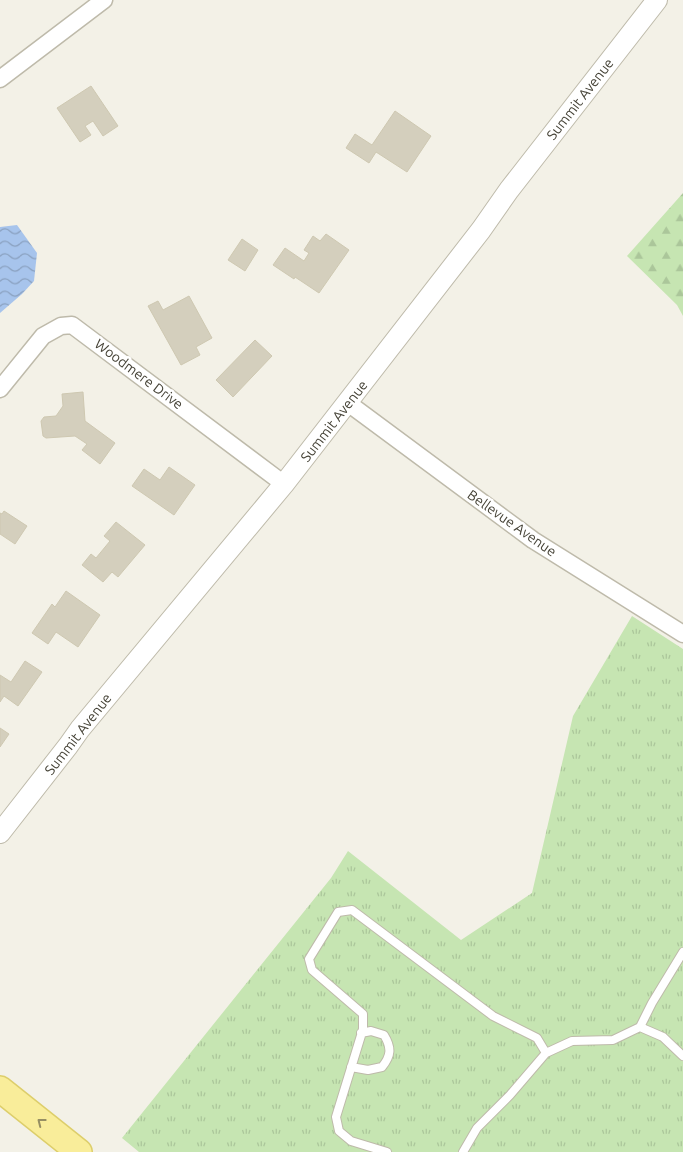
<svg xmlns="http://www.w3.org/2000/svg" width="683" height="1152" viewBox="0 0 683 1152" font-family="Ubuntu,sans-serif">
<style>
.grass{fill:url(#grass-tufts)}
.forest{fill:url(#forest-firs)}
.water{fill:url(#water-waves)}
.building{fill:#d4cfbd;stroke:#cec8b1}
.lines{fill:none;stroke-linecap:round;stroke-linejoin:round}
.service-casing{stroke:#bebaaa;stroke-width:10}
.minor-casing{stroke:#bebaaa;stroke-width:19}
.tertiary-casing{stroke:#bebaaa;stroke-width:22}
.primary-casing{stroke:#ddce6b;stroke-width:28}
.service{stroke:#fff;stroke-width:8}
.minor{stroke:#fff;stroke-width:16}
.tertiary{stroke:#fff;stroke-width:20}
.primary{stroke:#f9ed9a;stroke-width:25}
.oneway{stroke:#968f63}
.labels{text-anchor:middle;stroke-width:5;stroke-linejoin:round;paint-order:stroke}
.street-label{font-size:14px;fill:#454236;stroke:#fff}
</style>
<defs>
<pattern id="grass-tufts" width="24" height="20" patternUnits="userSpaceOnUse" patternTransform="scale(1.25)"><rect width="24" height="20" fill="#c6e5b2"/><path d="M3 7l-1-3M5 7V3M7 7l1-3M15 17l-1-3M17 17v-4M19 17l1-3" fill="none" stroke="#abc69a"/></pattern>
<pattern id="forest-firs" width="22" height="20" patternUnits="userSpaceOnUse" patternTransform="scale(1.25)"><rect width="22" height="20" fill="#c6e5b2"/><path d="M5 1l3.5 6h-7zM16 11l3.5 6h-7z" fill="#abc69a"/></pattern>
<pattern id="water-waves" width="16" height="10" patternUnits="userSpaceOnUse" patternTransform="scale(1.25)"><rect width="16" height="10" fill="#a7c4ec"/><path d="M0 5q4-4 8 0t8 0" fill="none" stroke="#8aa1c0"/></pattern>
</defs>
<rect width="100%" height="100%" fill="#f3f1e7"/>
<path class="grass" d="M632,616L683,649V1152H139L122,1138L331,878L348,851L461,940L532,893L573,716Z"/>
<path class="forest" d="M683,193V316L677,305L627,256Z"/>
<path class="water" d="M17,225L37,253L34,281L22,294L0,313V227Z"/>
<path class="building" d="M91,86L118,126L103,136L93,121L85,126L91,135L80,142L57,108Z
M395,111L431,136L407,172L376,152L369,163L346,148L355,134L372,145Z
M326,234L349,250L319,293L295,277L294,279L273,265L285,248L304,261L309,253L304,250L313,236L320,241Z
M242,239L258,250L245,271L228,260Z
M189,296L212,338L196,347L200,355L181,365L148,306L158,301L163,310Z
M255,340L272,356L233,397L216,380Z
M83,392L85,421L115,443L100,464L82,450L87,444L75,436L46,438L43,436L41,421L44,417L56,416L63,406L62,394Z
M169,467L195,485L174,515L132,486L144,469L160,480Z
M4,511L27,526L15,544L0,534V513L2,514Z
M116,522L145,545L118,577L112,572L103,582L82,565L91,554L96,558L110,541L104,536Z
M66,591L100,615L78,647L56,632L48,644L32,633L52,604L55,607Z
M25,661L42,672L18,706L4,696L0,702V675L11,682Z
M0,728L9,734L0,747Z"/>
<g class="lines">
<defs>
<path id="service" d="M640,1027L663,1037L683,1056
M546,1053L572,1041L613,1040L640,1027L652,1003L683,952
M351,1067L368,1070L382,1067C391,1056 392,1048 384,1035L371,1031L361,1033
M387,1152L351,1141L339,1131L336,1117L363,1029V1014L312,970L309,959L338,912L352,910L493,1016L537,1038L546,1053L510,1095L477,1128L463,1152"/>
<path id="minor" d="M0,79L104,0
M0,389L43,336L61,326L72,325L284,484
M348,403L533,540L683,634"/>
<path id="tertiary" d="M0,833L68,746L80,729L284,484L481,230L509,190L657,0"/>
<path id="primary" d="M0,1089L79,1152"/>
</defs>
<use href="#service" class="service-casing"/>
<use href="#minor" class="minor-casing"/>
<use href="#tertiary" class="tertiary-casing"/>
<use href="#primary" class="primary-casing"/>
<use href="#service" class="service"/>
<use href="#minor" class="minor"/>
<use href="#tertiary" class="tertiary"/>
<use href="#primary" class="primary"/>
</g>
<defs><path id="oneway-chevron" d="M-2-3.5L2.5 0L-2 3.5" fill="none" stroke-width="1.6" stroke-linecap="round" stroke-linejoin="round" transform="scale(1.25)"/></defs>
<use class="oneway" href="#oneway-chevron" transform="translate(41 1122) rotate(-142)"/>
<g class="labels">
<g class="street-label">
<text transform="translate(580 99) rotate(-52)" y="5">Summit Avenue</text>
<text transform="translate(139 374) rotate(37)" y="5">Woodmere Drive</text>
<text transform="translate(334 421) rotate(-52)" y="5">Summit Avenue</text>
<text transform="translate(512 523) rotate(35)" y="5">Bellevue Avenue</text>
<text transform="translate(78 734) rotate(-52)" y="5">Summit Avenue</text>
</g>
</g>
</svg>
